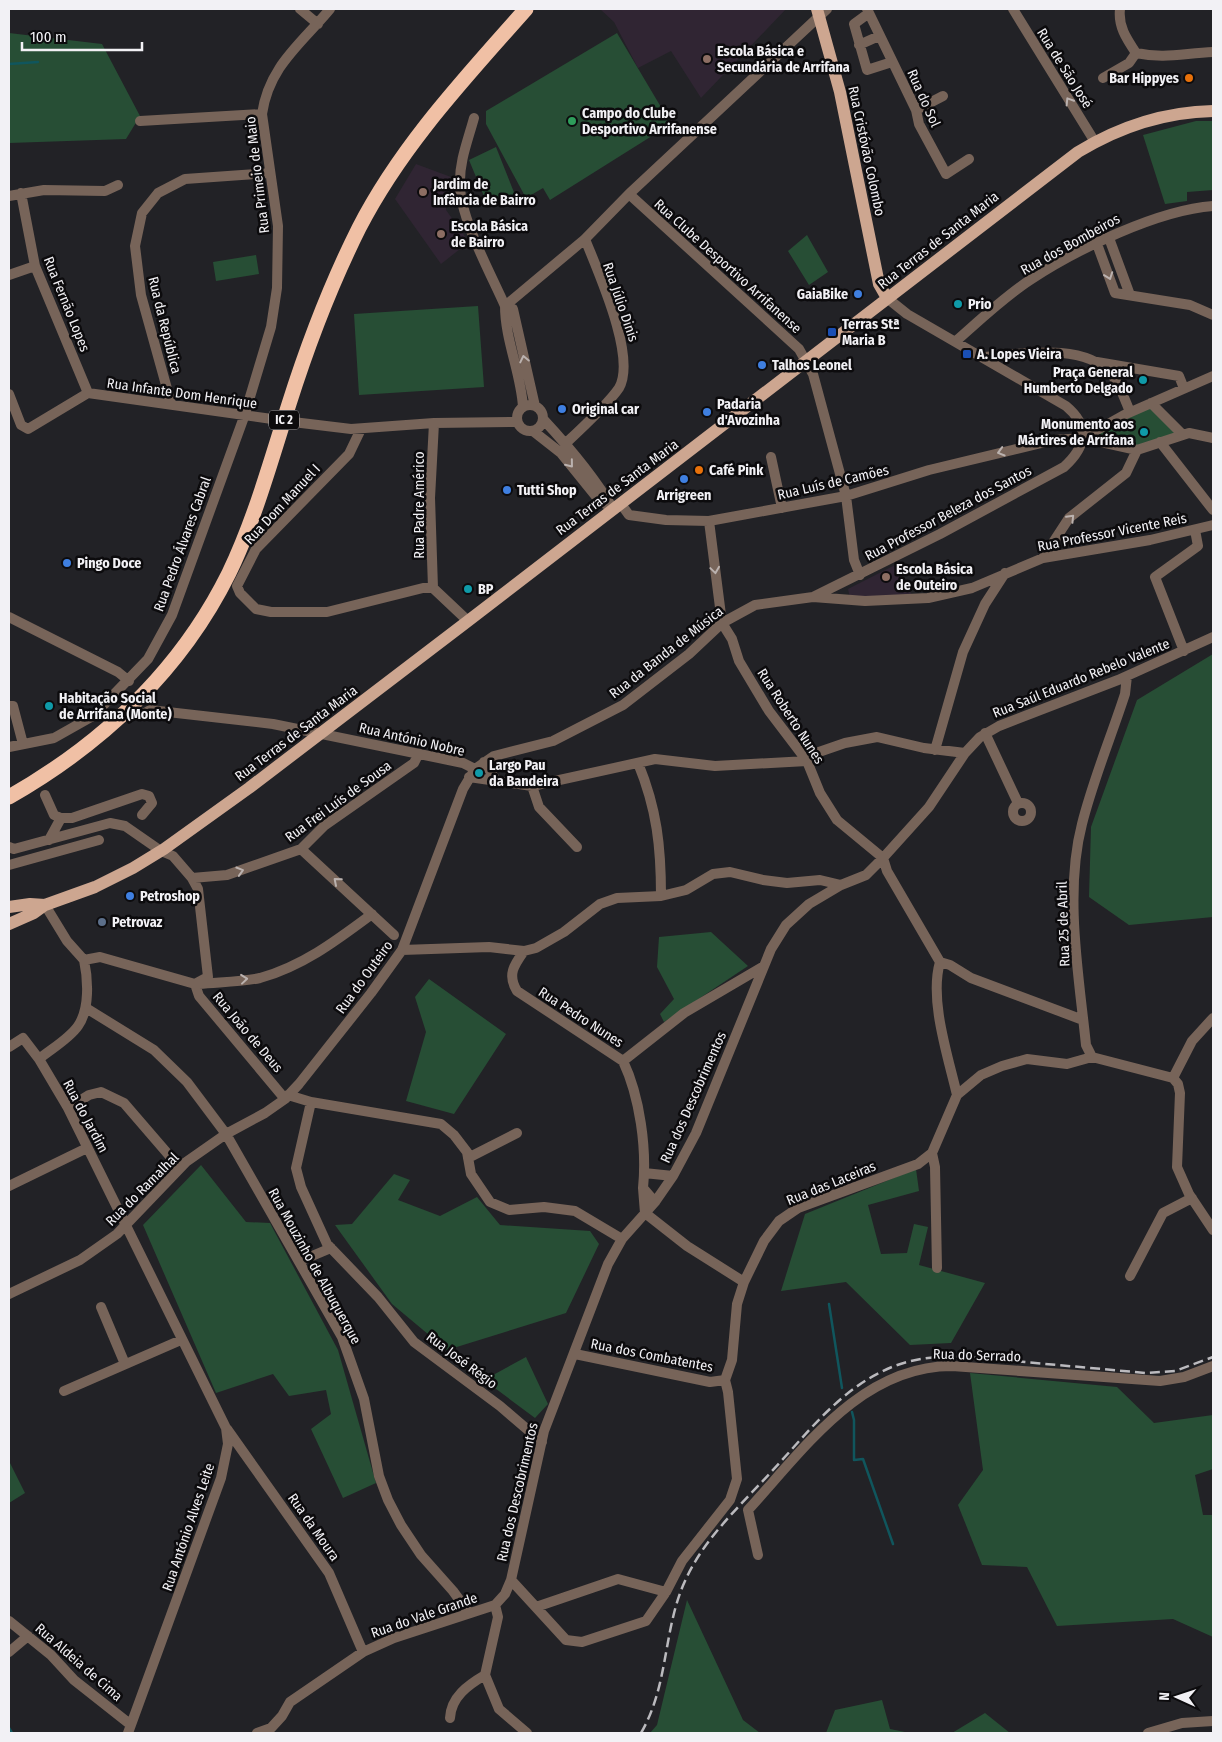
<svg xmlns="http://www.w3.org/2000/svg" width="1222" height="1742" viewBox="0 0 1222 1742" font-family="'Fira Sans Condensed',sans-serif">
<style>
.education{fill:#302533}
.green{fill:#274e35}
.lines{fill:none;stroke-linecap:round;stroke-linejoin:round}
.stream{stroke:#10565d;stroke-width:2.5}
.minor{stroke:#776459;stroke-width:10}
.major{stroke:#cda690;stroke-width:12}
.highway{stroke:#f0c0a5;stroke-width:15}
.rail{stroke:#bbbabe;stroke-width:2.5;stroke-dasharray:10 5;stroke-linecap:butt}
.oneway{stroke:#bbb2af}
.education-dot{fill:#8d6e63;stroke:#0c0b0d;stroke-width:2}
.food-dot{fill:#e8710a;stroke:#0c0b0d;stroke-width:2}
.leisure-dot{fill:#2e9e5b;stroke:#0c0b0d;stroke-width:2}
.shop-dot{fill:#3f7fe0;stroke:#0c0b0d;stroke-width:2}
.culture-dot{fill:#0f9aa8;stroke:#0c0b0d;stroke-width:2}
.transit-dot{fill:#1a4fb4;stroke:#0c0b0d;stroke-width:2}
.service-dot{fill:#5c6f8a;stroke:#0c0b0d;stroke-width:2}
.labels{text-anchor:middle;stroke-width:5;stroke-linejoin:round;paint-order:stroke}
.shield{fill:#0c0b0d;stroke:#adacaf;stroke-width:1}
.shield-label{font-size:12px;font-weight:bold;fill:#f2f1f5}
.poi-label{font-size:14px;font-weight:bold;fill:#f2f1f5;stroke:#0c0b0d;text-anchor:start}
.street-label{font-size:14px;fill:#f2f1f5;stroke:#0c0b0d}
</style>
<rect width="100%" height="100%" fill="#222226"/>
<path class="education" d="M600,9H786L701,98L671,51L638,68L614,22Z
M416,164L451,177L447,184L446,210L469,242L441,264L395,199Z
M895,565L913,597L850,598L848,589Z"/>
<path class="green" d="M9,33L102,44L140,116L126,139L9,143Z
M617,33L671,124L550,200L543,188L526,198L486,124V111Z
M1196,121H1213V190L1187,192V201L1165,204L1143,135Z
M496,147L515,195L488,206L469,160Z
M807,235L828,272L809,285L788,251Z
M256,255L259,274L216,281L213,262Z
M478,306L484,387L359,395L354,314Z
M1152,406L1179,434L1136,448L1090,438Z
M1213,654V917L1129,925L1089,897L1091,827L1137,700Z
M711,932L748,966L664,1022L660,1014L674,999L657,967L659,937Z
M429,979L506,1034L454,1114L406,1101L426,1032L415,997Z
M201,1165L246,1222L270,1223L338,1350L376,1483L343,1498L311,1429L331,1414L326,1390L289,1396L273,1374L216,1393L143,1225Z
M916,1169L919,1191L868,1205L881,1254L907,1253L914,1224L928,1227L919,1265L985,1283L951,1343L910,1345L846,1282L781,1291L805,1214Z
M394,1174L410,1180L398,1200L440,1216L477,1197L500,1225L590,1231L599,1244L566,1313L447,1350L392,1304L335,1225L352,1224Z
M526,1357L548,1404L535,1418L484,1380Z
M970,1373L1117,1387L1154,1423L1213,1415V1469L1195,1475L1203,1515H1213V1637L1173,1619L1057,1626L1027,1567L982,1565L958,1505L983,1470Z
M9,1461L25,1493L9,1503Z
M687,1600L743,1720L760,1733H650L657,1725Z
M882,1700L890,1729L910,1733H826L835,1710Z
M985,1713L1010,1733H952Z"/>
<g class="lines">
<path class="stream" d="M9,64L38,62
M829,1304L842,1388
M852,1412L854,1420V1460L863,1459L893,1544
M9,1728L12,1733"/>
<path class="minor" d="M300,9L318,24
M867,9L916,110L919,124L946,174L969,159
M1013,9L1095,142
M1120,9C1118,26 1126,38 1136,53C1165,59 1184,53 1213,52
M869,13L854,24L867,70L892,62
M859,45L879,36
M1103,78L1129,63L1136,53
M916,110L943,96
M474,118C468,140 459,162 460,185C460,218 491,274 505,306C505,340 521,373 523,407
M140,121L262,114
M21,193L35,266L88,393
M629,194L799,349L813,374L846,496L854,560L860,575
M9,196L44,190L105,191L118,185
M1109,238L1130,295
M1097,244L1115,293L1190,305L1213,315
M9,275L35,266
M505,306L585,239L629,194L827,9
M505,306L513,309L535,406
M956,341C980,320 1004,297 1030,280C1077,249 1158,210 1213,206
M984,357C1021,354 1084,342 1111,374C1120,384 1125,400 1130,412
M1097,362L1179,376L1183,386
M88,393L272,419
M9,394L21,425L28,429L88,393
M171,403L141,295L135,246L142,213L158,193L185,179L269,173
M1151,403L1183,435
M517 418a13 13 0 1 1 26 0a13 13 0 1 1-26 0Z
M543,419C569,447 594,476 613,509
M293,422L351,429L434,423L517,422
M361,429L349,454L256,549L237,586L240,593L256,609L271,612H327L423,588H433L468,621
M533,431L561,453L599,500L610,507
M1083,438L1124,415L1213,376
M1160,442L1213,510
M566,443C580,430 609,403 619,388C637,357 598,272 585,239
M771,457L782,508
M621,504L629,515L666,520L709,521L846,496L929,470L1054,440L1083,438L1137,450L1189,433L1213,438
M709,521L722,623L732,639L739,661L769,711L807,761L820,793L837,820L883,858L887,871L940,962L950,965L971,978L1083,1020
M1043,558L1069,518L1126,473L1137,450
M433,588L430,498L434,423
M813,597L940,534L1064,467C1087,446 1090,426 1066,406L907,314L887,298
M9,617L118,672L129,681
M1184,651L1155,577L1198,546L1195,530
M9,706H13L23,744
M140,716L150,710L273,724L463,763L475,769
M985,733L1018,803
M9,747L54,738L93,716L148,659L172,615L244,417L271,327L277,288L278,226L262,114C269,66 301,44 330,9
M935,750L963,652L985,604L1005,573
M807,761L816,753L845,743L877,737L924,748L965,753
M484,762L496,780
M638,763C657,809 661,847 661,896
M469,777L532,786L655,759L715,766L807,761
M532,786L539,807L577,847
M45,795L54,815L61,818H72L142,794L149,796L152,803L142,815
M1013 812a9 9 0 1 1 18 0a9 9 0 1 1-18 0Z
M49,840L61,818
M9,847L14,849L110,823L125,826L161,851L173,856L192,878L198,889L208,977L195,984
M301,849L394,935
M9,865L99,840
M192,878L227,875L301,849L324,826L414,763L418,755
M45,905L67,941L84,960L100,957L195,984L199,996L285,1099
M402,950L489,947L524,951L536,948L564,932L600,904L617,898L661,896L686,890L713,874L730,872L763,880L787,883L820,880L841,885
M524,951C514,965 507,975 517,991L623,1061C640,1097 647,1149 643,1188L655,1202
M940,962C929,1000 948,1056 957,1095
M199,984C219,982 241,982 260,978C303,966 337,940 372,914
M86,1008L154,1050L187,1082L226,1134L342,1337L364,1399L379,1476L388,1500L401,1525L421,1555L453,1591L469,1613
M9,1047L23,1038L39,1059L68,1108L226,1428L228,1444L221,1478L128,1733
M1092,1057L1086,1045C1079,976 1064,893 1082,824C1093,780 1111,737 1125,694L1127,676
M39,1059C51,1049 69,1039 78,1026C90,1009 88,979 84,960
M623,1061L684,1013L764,966
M1173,1078L1178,1084L1180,1093L1177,1167L1189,1194L1213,1230
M1173,1078L1192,1041L1213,1018
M288,1095L311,1102L441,1124L454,1135L467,1152L471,1174L490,1202L509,1210L544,1207L575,1211L622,1239
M311,1102L296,1168L301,1187L327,1244L378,1297L414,1342L500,1406L542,1442
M68,1108L89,1095L101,1092L124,1103L180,1168
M468,1158L517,1133
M644,1173L673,1176
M9,1186L87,1148
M643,1188L645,1213L687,1246L744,1282
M300,1261L331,1248
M937,1268L935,1167L932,1153L957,1095L981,1075L1002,1066L1027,1059L1067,1064L1092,1057L1173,1078
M1130,1276L1163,1213L1192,1198
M9,1294L80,1260L117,1234L186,1162L226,1134L265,1113L285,1099L299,1084L371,993L402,950L463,789L475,769L494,756L553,741L623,705L689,654L722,623L755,605L813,597L865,601L928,598L972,588L1043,558L1150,540L1213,525
M101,1307L125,1364
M575,1354L710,1382L725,1380
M64,1391L181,1340
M227,1429L329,1573L363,1652
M758,1555L748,1510C804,1449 861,1366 952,1366L1160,1381L1184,1377L1213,1366
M511,1580L566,1640L582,1642L646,1621L666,1592L682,1561L730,1500L737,1479L728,1392L725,1380L732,1360L737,1304L744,1282L764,1241L779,1221L798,1208L918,1164L932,1153
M495,1605L498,1617L485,1675L499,1709L527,1733
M536,1607L618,1579L666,1592
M9,1621L51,1655L74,1680L131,1725
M9,1652L28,1636
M450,1718C451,1697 468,1685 485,1675
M257,1733L271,1728L282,1716L290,1702L363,1652L394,1638L495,1605L505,1594L511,1580L544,1431L608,1264L622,1239L655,1202L673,1176L696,1133L771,949L786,925L809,904L841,885L866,875L883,858L929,807L965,753L980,737L999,726L1118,680L1213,637
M1148,1733L1182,1723L1213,1721"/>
<path class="major" d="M817,9L840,92L879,284L887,298
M9,907L30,904L45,905
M9,924L34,913L45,905L95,887L133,868L164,849L249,788L468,621L1078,152C1119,127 1165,112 1213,111"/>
<path class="highway" d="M9,797C102,744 181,670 229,573C255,519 271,460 289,404C308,344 331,284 359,228C401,146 465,78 526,9"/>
<path class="rail" d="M641,1733C669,1685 663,1629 685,1581C704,1538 741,1505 772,1471C805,1436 836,1394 881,1372C908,1358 939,1355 969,1357L1146,1373L1175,1371L1213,1357"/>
</g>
<defs><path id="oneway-chevron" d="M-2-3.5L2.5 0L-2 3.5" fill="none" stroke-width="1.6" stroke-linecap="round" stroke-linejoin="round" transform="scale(1.25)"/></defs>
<g class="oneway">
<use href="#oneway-chevron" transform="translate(1069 101) rotate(-122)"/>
<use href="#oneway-chevron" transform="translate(1109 276) rotate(70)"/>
<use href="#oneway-chevron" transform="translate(524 359) rotate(-102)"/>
<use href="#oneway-chevron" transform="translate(1001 452) rotate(164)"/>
<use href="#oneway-chevron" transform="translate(570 464) rotate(51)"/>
<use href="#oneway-chevron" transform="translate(1071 518) rotate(-46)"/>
<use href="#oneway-chevron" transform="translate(715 570) rotate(82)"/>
<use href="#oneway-chevron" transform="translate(240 871) rotate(-17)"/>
<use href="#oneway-chevron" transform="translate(337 881) rotate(-139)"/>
<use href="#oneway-chevron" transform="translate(244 979) rotate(-6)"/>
</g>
<g class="education-dot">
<circle cx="707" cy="59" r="5"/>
<circle cx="423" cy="192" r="5"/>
<circle cx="441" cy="234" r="5"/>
<circle cx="886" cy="577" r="5"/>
</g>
<g class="food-dot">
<circle cx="1189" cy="78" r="5"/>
<circle cx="699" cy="470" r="5"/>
</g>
<circle class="leisure-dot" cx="572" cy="121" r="5"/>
<g class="shop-dot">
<circle cx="858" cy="294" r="5"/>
<circle cx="762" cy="365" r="5"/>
<circle cx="562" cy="409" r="5"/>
<circle cx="707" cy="412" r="5"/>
<circle cx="684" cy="479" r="5"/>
<circle cx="507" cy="490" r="5"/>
<circle cx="67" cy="563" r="5"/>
<circle cx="130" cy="896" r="5"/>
</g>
<g class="culture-dot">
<circle cx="958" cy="304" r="5"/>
<circle cx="1143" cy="380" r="5"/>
<circle cx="1144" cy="432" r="5"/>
<circle cx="468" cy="589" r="5"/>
<circle cx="49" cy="706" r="5"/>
<circle cx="479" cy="773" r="5"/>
</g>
<g class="transit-dot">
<rect x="827" y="327" width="10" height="10" rx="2.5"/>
<rect x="962" y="349" width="10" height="10" rx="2.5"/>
</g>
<circle class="service-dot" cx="102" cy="922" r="5"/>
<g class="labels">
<rect class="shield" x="269" y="410.5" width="30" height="19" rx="4"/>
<g class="shield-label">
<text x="284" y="424">IC 2</text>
</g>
<g class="poi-label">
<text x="717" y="56">Escola Básica e<tspan x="717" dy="16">Secundária de Arrifana</tspan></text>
<text x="1179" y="83" text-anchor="end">Bar Hippyes</text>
<text x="582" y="118">Campo do Clube<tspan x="582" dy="16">Desportivo Arrifanense</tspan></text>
<text x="433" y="189">Jardim de<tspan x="433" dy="16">Infância de Bairro</tspan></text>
<text x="451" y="231">Escola Básica<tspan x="451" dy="16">de Bairro</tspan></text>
<text x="848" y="299" text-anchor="end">GaiaBike</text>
<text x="968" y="309">Prio</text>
<text x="842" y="329">Terras Stª<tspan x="842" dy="16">Maria B</tspan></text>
<text x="977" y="359">A. Lopes Vieira</text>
<text x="772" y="370">Talhos Leonel</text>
<text x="1133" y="377" text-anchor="end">Praça General<tspan x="1133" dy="16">Humberto Delgado</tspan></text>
<text x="717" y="409">Padaria<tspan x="717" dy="16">d'Avozinha</tspan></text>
<text x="572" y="414">Original car</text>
<text x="1134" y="429" text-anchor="end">Monumento aos<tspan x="1134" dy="16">Mártires de Arrifana</tspan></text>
<text x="709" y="475">Café Pink</text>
<text x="517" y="495">Tutti Shop</text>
<text x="684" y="500" text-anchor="middle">Arrigreen</text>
<text x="77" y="568">Pingo Doce</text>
<text x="896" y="574">Escola Básica<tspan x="896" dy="16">de Outeiro</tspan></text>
<text x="478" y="594">BP</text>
<text x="59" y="703">Habitação Social<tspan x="59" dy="16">de Arrifana (Monte)</tspan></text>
<text x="489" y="770">Largo Pau<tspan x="489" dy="16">da Bandeira</tspan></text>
<text x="140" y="901">Petroshop</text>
<text x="112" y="927">Petrovaz</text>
</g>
<g class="street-label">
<text transform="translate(1065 68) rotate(58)" y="5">Rua de São José</text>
<text transform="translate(924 98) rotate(66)" y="5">Rua do Sol</text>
<text transform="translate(867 151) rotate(78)" y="5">Rua Cristóvão Colombo</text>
<text transform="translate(257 175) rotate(-97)" y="5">Rua Primeio de Maio</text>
<text transform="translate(938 240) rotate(-38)" y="5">Rua Terras de Santa Maria</text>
<text transform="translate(1070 244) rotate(-29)" y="5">Rua dos Bombeiros</text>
<text transform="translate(728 266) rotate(42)" y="5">Rua Clube Desportivo Arrifanense</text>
<text transform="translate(621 302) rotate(71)" y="5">Rua Júlio Dinis</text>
<text transform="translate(67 304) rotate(68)" y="5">Rua Fernão Lopes</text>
<text transform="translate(165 325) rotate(76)" y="5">Rua da República</text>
<text transform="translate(182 393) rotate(8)" y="5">Rua Infante Dom Henrique</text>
<text transform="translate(833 482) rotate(-13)" y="5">Rua Luís de Camões</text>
<text transform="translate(617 487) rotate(-37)" y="5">Rua Terras de Santa Maria</text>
<text transform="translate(282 504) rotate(-47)" y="5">Rua Dom Manuel I</text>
<text transform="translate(419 505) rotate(-90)" y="5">Rua Padre Américo</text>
<text transform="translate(948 513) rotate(-28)" y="5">Rua Professor Beleza dos Santos</text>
<text transform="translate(1112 532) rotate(-11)" y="5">Rua Professor Vicente Reis</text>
<text transform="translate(182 544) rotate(-70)" y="5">Rua Pedro Álvares Cabral</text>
<text transform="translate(666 652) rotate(-38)" y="5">Rua da Banda de Música</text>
<text transform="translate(1081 678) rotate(-22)" y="5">Rua Saúl Eduardo Rebelo Valente</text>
<text transform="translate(791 716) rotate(57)" y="5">Rua Roberto Nunes</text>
<text transform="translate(296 733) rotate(-37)" y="5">Rua Terras de Santa Maria</text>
<text transform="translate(412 739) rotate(13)" y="5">Rua António Nobre</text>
<text transform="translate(338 801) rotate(-36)" y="5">Rua Frei Luís de Sousa</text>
<text transform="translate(1063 924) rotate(-92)" y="5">Rua 25 de Abril</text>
<text transform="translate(364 977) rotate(-54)" y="5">Rua do Outeiro</text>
<text transform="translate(581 1017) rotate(33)" y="5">Rua Pedro Nunes</text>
<text transform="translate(248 1032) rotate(50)" y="5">Rua João de Deus</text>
<text transform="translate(693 1097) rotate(-66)" y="5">Rua dos Descobrimentos</text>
<text transform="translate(86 1116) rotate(62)" y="5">Rua do Jardim</text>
<text transform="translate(831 1183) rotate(-22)" y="5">Rua das Laceiras</text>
<text transform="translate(142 1189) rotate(-45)" y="5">Rua do Ramalhal</text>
<text transform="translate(315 1266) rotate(61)" y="5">Rua Mouzinho de Albuquerque</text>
<text transform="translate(652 1355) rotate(11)" y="5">Rua dos Combatentes</text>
<text transform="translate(977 1355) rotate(2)" y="5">Rua do Serrado</text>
<text transform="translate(462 1360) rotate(37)" y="5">Rua José Régio</text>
<text transform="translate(517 1492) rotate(-77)" y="5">Rua dos Descobrimentos</text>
<text transform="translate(188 1527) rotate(-71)" y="5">Rua António Alves Leite</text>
<text transform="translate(314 1527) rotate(55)" y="5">Rua da Moura</text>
<text transform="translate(424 1615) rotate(-19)" y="5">Rua do Vale Grande</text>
<text transform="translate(79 1662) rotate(41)" y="5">Rua Aldeia de Cima</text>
</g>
</g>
<rect width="1222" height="1742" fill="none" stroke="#f2f1f5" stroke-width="20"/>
<g transform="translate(1177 1697) rotate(273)" stroke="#0c0b0d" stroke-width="4" paint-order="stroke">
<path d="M0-4L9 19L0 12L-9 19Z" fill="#f2f1f5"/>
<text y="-8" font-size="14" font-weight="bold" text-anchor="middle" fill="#f2f1f5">N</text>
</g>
<path d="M22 42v8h120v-8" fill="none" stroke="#f2f1f5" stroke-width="2.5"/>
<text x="30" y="42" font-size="15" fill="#f2f1f5" stroke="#0c0b0d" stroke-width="4" paint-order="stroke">100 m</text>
</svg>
